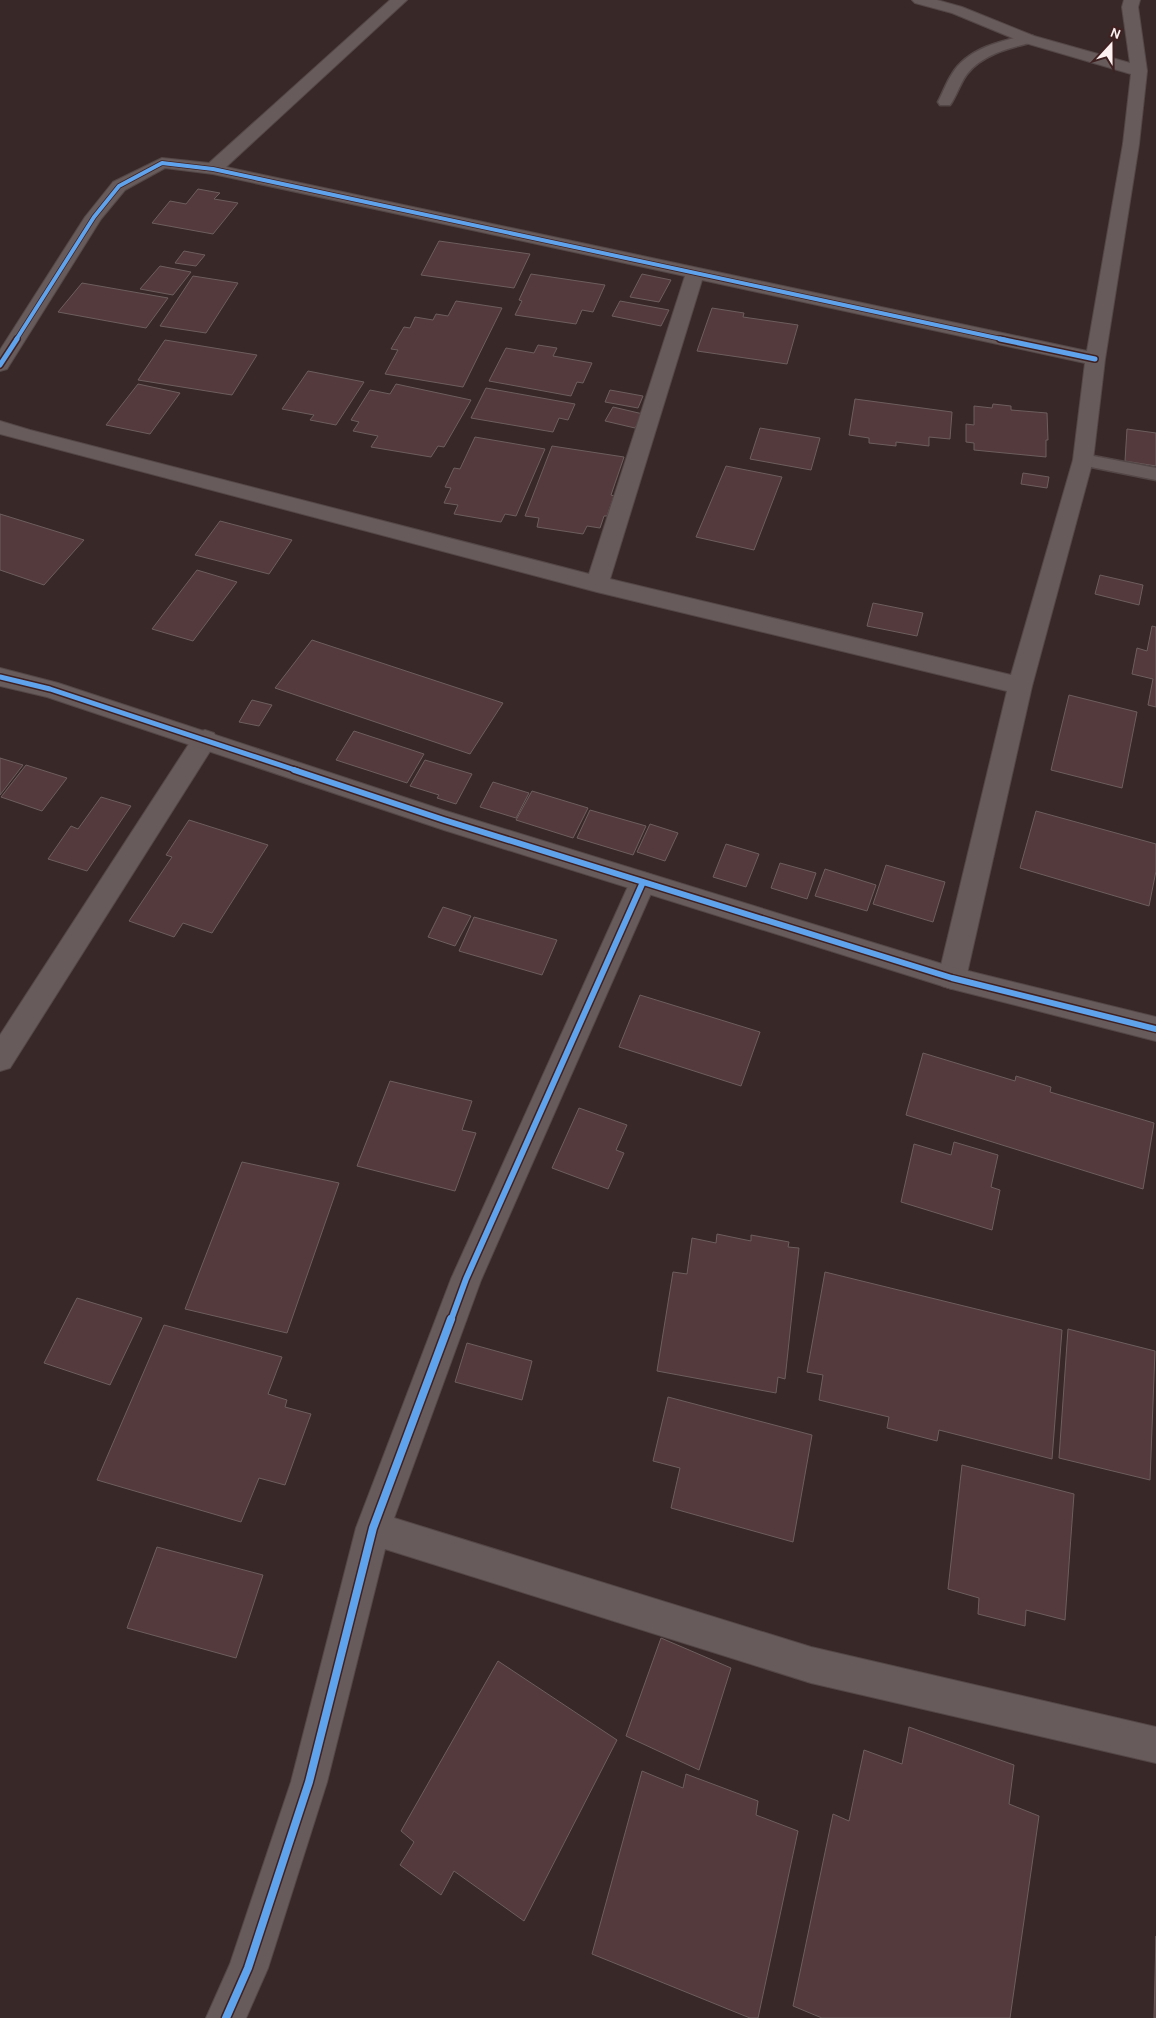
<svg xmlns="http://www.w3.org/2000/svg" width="1156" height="2018" viewBox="0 0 1156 2018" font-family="Karla,sans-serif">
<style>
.building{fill:#543a3c;stroke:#6d5e5e}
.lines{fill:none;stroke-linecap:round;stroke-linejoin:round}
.service-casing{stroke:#544747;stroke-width:3}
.minor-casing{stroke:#544747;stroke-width:2}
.tertiary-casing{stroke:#544747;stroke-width:2}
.service{fill:#685b5b;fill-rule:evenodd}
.minor{fill:#685b5b;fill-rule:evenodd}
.tertiary{fill:#685b5b;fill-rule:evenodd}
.cycleway-far3-casing{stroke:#402121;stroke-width:5.5}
.cycleway-far2-casing{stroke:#402121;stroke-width:8}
.cycleway-far1-casing{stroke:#402121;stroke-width:9}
.cycleway-casing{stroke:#402121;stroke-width:11}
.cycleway-far3{stroke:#60a3ed;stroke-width:4}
.cycleway-far2{stroke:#60a3ed;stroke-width:5}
.cycleway-far1{stroke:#60a3ed;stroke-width:6}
.cycleway{stroke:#60a3ed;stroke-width:8}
</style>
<rect width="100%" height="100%" fill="#392828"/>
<path class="building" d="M198,189L220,193L214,199L238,203L213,234L152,223L170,201L186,204Z
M439,241L530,254L514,288L421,275Z
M184,251L205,255L196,266L175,263Z
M160,266L191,272L173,295L140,289Z
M531,274L605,285L593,312L582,310L576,324L515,315L522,301L519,300Z
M642,274L671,280L659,302L630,297Z
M193,276L238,283L206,333L160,326Z
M82,283L168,298L146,328L58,312Z
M456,301L502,308L463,387L385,374L398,350L391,349L404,327L410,328L415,317L433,320L436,314L448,316Z
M620,301L669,310L661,326L612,316Z
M712,308L744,313L743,317L798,325L787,364L697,351Z
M165,340L257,355L232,395L138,380Z
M538,345L557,348L553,356L592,363L583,383L577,382L571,396L489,381L506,348L534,353Z
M308,371L364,382L336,425L310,420L314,415L282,409Z
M138,384L180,393L150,434L106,425Z
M396,384L471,400L444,447L438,446L431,457L371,447L378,436L353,431L359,422L351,420L370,390L390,394Z
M486,388L575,404L568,420L559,418L553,432L471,418Z
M610,390L643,396L638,408L605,402Z
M855,399L952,412L950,439L929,437V446L896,442V446L869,443V438L849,435Z
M993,404L1011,406V410L1047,413L1048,440H1046V457L974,450V443L966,442V424L974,425V406L992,408Z
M613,407L643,414L635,428L605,421Z
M760,428L820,438L811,470L750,459Z
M1127,429L1156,433V466L1125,461Z
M475,437L545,449L516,516L505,514L501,522L454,514L458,505L444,503L451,488L445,487L454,468L460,469Z
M552,446L624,457L611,495L614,496L607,516H604L600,528L587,526L583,534L537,527L539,518L525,516Z
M726,466L782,477L754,550L696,537Z
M1023,473L1049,477L1047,488L1021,484Z
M0,514L84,540L44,585L0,570Z
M220,521L292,540L269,574L195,555Z
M197,570L237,582L193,641L152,629Z
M1100,575L1143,585L1139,605L1095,594Z
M873,603L923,613L917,636L867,626Z
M1152,626L1156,627V707L1148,705L1153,679L1132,674L1137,648L1147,651Z
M312,640L503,703L470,754L275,688Z
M1069,695L1137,712L1122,788L1051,770Z
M252,700L272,705L259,726L239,722Z
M354,731L424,754L407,783L336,760Z
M0,758L23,765L0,795Z
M425,760L472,774L456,804L437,798L439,795L410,786Z
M26,765L67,778L42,811L1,797Z
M493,782L529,793L516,818L480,807Z
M532,791L588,808L573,838L516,820Z
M101,797L131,806L87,871L48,859L71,826L78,829Z
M590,810L646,826L633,855L577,838Z
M1036,811L1156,844V871L1149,906L1020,868Z
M189,820L268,845L212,933L183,923L174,937L129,921L172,857L166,855Z
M650,824L678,833L665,861L637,852Z
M726,844L759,854L746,887L713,877Z
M780,863L816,873L807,899L771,888Z
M886,865L945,882L933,922L873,904Z
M825,869L876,885L867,911L815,896Z
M443,907L471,916L455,946L428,937Z
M474,917L557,940L542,975L459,951Z
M640,995L760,1032L741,1086L619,1047Z
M923,1053L1015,1081L1016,1076L1051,1087L1050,1092L1154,1123L1143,1189L906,1115Z
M390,1081L472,1101L462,1130L476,1133L455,1191L357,1166Z
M579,1108L627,1125L616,1150L624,1153L608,1189L552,1168Z
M954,1142L998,1155L991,1187L1000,1190L992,1230L901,1202L914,1144L951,1155Z
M242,1162L339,1183L287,1333L185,1309Z
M717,1234L751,1241V1235L789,1242L788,1247L799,1248L785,1379L778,1377L776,1393L657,1371L673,1272L687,1274L692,1238L716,1243Z
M825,1272L1062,1330L1052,1459L939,1430L937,1441L887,1428L889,1417L819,1400L823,1375L807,1372Z
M77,1298L142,1318L110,1385L44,1363Z
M164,1325L282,1357L268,1394L287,1400L285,1407L311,1414L285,1485L259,1478L241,1522L97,1480Z
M1068,1329L1155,1351L1150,1480L1059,1458Z
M467,1343L532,1361L522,1400L455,1382Z
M668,1397L812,1435L793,1542L671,1508L680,1468L653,1461Z
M962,1465L1074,1494L1065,1620L1026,1610L1025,1626L978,1614L979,1598L948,1589Z
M157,1547L263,1575L236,1658L127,1628Z
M661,1638L731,1668L699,1770L626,1736Z
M498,1661L617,1740L524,1921L454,1871L441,1895L400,1865L414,1842L401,1831Z
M909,1727L1014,1765L1009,1804L1039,1816L1010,2018H822L793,2006L833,1814L849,1821L864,1750L902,1764Z
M642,1771L683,1788L686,1774L758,1801L756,1815L798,1831L758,2018H750L592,1954Z
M1156,1936V2018H1154Z"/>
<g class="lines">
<defs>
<path id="service" d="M1028,35L1033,36L1035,39L1033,42C1010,48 982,54 967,74C960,83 957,95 950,105H940L938,102C943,93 946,83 952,74C968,48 1001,41 1028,35Z
M1083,454L1156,468V480L1076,464L1074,460L1076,456Z"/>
<path id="minor" d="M390,0H407L226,167L1087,351L1123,144L1131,74L1022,42L952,13L915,3L912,0H937L962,7L1034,36L1130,63L1122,7L1124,0H1140L1138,7L1147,71L1139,144L1105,359L1093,460L1032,686L966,978L962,986L952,989L942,986L938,978L1007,691L597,592L0,434V421L30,430L589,574L685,276L213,174L165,168L125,190L101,219L7,369L0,371V350L85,217L113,182L162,158L209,163ZM702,280L1085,363L1073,460L1011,675L610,579Z
M205,730L214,733L217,739L214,745L10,1068L0,1071V1035L196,733Z
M643,872L652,875L656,882L481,1280L394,1518L811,1647L1156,1727V1763L811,1683L385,1549L327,1782L268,1968L246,2018H206L230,1964L291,1782L356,1528L451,1279L630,882L634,875Z"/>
<path id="tertiary" d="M0,668L58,683L446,811L952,967L1156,1017V1041L952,989L444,830L47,697L0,686Z"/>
</defs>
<use href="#service" class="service-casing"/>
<use href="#minor" class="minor-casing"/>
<use href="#tertiary" class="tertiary-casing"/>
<use href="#service" class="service"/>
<use href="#minor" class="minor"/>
<use href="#tertiary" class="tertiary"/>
<defs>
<path id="cycleway-far3" d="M16,340L94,217L119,186L162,163L213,169L1006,340"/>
<path id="cycleway-far2" d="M1000,339L1095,359
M0,365L17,339
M0,677L50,689L298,771"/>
<path id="cycleway-far1" d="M294,770L444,820L952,978L1156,1029
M451,1320L466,1279L643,882"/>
<path id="cycleway" d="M226,2018L248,1968L309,1782L373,1528L451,1319"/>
</defs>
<use href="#cycleway-far3" class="cycleway-far3-casing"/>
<use href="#cycleway-far2" class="cycleway-far2-casing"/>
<use href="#cycleway-far1" class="cycleway-far1-casing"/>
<use href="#cycleway" class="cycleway-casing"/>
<use href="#cycleway-far3" class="cycleway-far3"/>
<use href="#cycleway-far2" class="cycleway-far2"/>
<use href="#cycleway-far1" class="cycleway-far1"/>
<use href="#cycleway" class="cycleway"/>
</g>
<g transform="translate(1111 45) rotate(21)" stroke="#402121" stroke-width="4" paint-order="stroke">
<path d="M0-4L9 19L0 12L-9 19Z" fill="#fef1f1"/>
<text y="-8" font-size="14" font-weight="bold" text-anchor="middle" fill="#fef1f1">N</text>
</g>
</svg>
